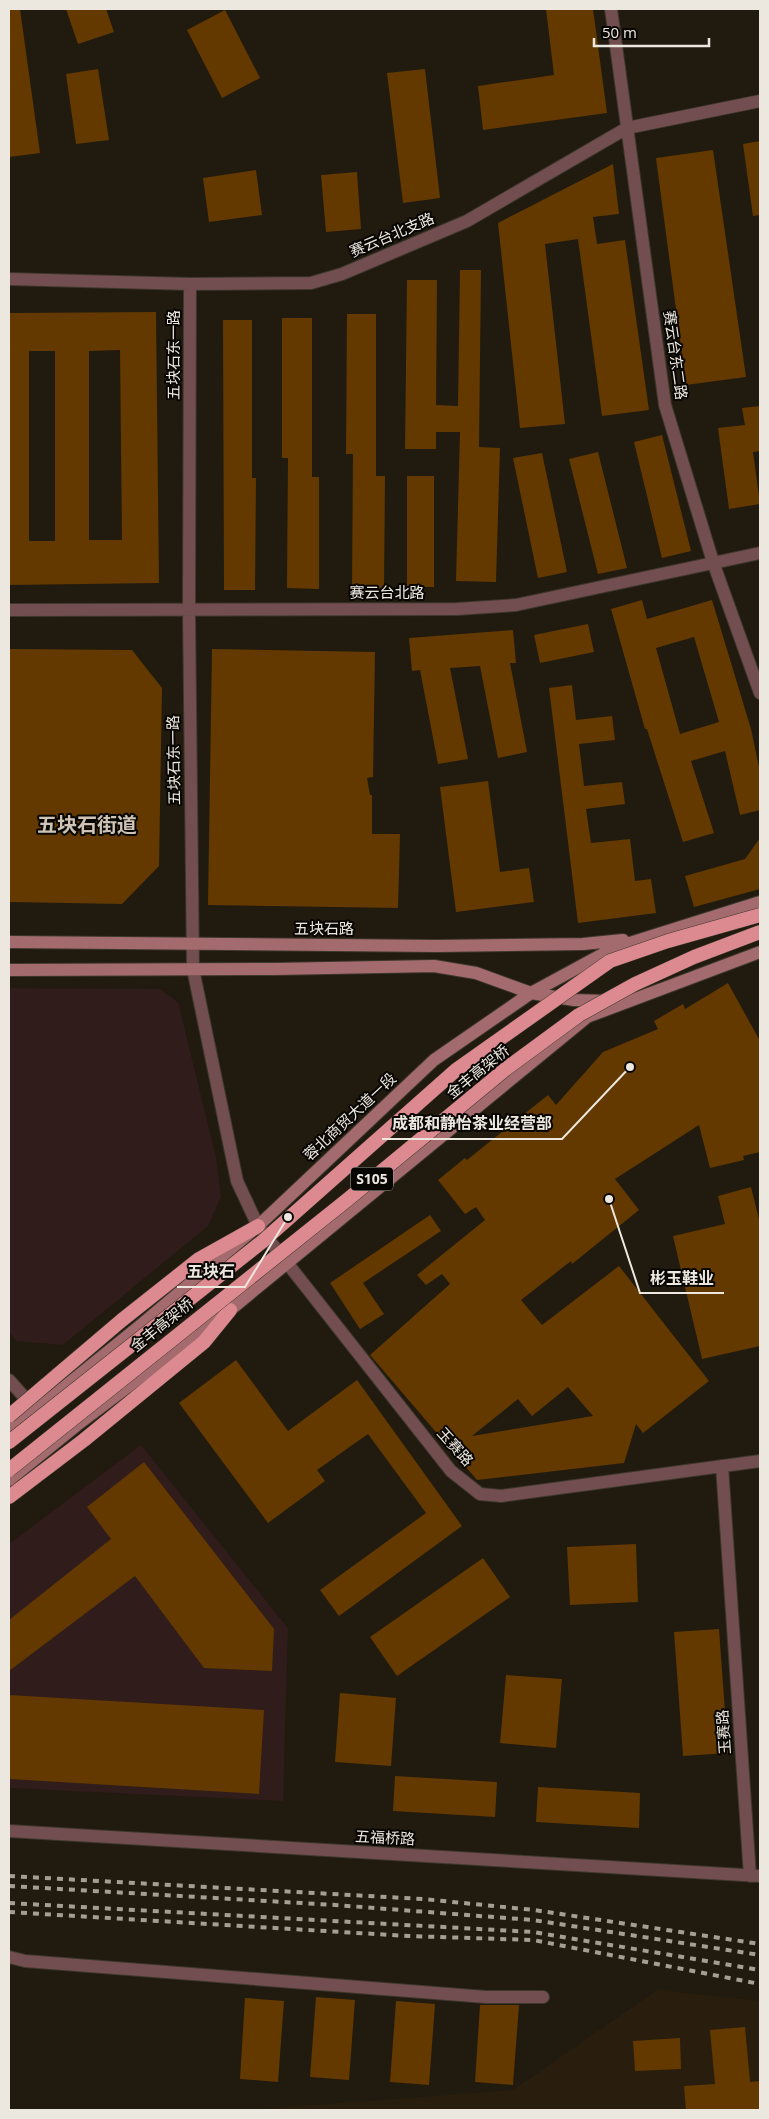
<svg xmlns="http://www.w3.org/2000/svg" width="769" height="2119" viewBox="0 0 769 2119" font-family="'Open Sans','Noto Sans SC',sans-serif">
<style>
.commercial{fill:#2f1c1b}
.built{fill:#291e0d}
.building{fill:#633900;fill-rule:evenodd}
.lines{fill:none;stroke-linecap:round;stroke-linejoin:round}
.minor-casing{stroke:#3d372c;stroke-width:14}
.secondary-casing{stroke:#3d372c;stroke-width:14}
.trunk-casing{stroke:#3d372c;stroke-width:15}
.minor{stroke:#724e50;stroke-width:12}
.secondary{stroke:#a46b6e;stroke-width:12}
.trunk{stroke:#dc8a90;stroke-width:14}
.rail{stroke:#a49e95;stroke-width:4;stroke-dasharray:6 6;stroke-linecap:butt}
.trunk-bridge-casing{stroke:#3d372c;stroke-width:15;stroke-linecap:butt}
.trunk-bridge{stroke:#dc8a90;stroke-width:14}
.labels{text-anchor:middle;stroke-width:4;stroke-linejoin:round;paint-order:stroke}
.shield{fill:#080603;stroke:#a8a49d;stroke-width:1}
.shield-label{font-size:14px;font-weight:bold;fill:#ece7df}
.street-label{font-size:15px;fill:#ece7df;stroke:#080603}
.district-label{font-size:20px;font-weight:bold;fill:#cec3b5;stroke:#080603}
.leader{fill:none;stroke:#ece7df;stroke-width:2}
.callout-dot{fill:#ece7df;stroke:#080603;stroke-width:2}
.callout-label{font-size:16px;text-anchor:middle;font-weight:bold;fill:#ece7df;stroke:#080603;stroke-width:4;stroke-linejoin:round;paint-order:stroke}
</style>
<rect width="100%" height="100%" fill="#211a0f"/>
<path class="commercial" d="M9,988L160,989L178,1002L216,1157L221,1197L208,1226L63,1345L16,1341L9,1332Z
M141,1445L288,1628L283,1801L9,1788V1544Z"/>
<path class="built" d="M657,1990L760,2001V2110H249L513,2090Z"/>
<path class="building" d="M9,9H20L40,153L9,157Z
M66,9H106L114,32L78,44Z
M546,9H593L607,113L483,130L478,86L554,75Z
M225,10L260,78L222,98L187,30Z
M98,69L109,140L76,144L66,74Z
M425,69L440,198L403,203L387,73Z
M760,141V215L753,216L743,144Z
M713,150L746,377L686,385L656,158Z
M613,164L619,214L593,217L597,244L625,240L649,410L602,416L578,239L545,244L565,424L520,428L498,223Z
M256,170L262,215L209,222L203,178Z
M357,172L361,229L326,232L321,175Z
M460,270H481L479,447L500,448L496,582L456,581L460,432H436V449H405L407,280H437L436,405L458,406Z
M156,312L159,583L9,585V313ZM120,350L122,540H89V351ZM29,351H55V541H29Z
M347,314H376V476H385L384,588H352L353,454H346Z
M282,318H312V477H319V589L287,588L288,458H282Z
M223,320H252V478H256L255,590H224Z
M760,406V451L753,452L760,504L729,509L718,428L745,425L742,408Z
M662,435L691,551L662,558L634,442Z
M598,452L627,568L598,574L569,459Z
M542,453L567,572L538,578L513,458Z
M434,476V587H407V476Z
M642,600L647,619L712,600L751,729L760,772V810L740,815L725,751L691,761L714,833L683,842L647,729H645L611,609ZM694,637L719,722L680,734L656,648Z
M588,624L594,652L540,663L534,635Z
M513,630L516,663H510L527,752L498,758L480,666L450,668L468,759L438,764L420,670L412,671L409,638Z
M9,649L132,650L162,688L159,866L122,904L9,902Z
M212,649L375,652L373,777L367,778L370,795H372V834H400L398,908L208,905Z
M572,685L576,720L612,716L615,740L579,744L584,786L622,782L625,804L586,809L591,843L630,839L635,881L651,879L656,913L578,923L549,688Z
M488,781L500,872L529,868L534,902L456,912L440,787Z
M760,838V889L694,907L685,876L745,859Z
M728,983L760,1041V1152L743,1156L744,1160L710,1168L699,1125L615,1179L639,1210L572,1264L571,1261L521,1300L542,1325L619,1266L709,1381L643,1433L636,1424L624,1463L477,1480L370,1355L450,1284L442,1274L426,1285L417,1275L485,1220L476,1207L465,1214L438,1180L465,1158L467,1160L548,1095L556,1105L603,1052L658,1029L654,1021L683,1004L685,1009ZM568,1387L593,1416L472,1436L518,1399L532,1416Z
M751,1187L760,1223V1346L702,1359L673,1236L725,1224L718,1196Z
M430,1215L441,1231L363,1283L384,1314L360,1329L330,1283Z
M236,1360L288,1431L357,1380L462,1526L339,1616L320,1590L426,1513L368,1434L317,1470L325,1481L268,1523L179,1403Z
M144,1462L274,1629L272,1671L204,1668L135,1576L9,1671V1620L111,1539L87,1507Z
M636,1544L638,1602L570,1605L567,1547Z
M483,1558L510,1597L397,1676L370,1637Z
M719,1629L728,1753L683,1756L674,1632Z
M506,1675L562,1679L556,1748L500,1743Z
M340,1693L396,1698L391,1766L335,1762Z
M9,1695L264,1710L259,1794L9,1779Z
M395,1776L497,1782L495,1817L393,1811Z
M538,1787L640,1793L639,1828L536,1822Z
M316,1997L355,2000L349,2080L310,2077Z
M245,1998L284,2001L278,2082L240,2079Z
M396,2001L435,2004L429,2085L390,2082Z
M480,2005H519L513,2085L475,2082Z
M745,2027L750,2082L760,2081V2110H686L684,2086L715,2084L710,2030Z
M680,2038L681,2069L635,2071L633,2041Z"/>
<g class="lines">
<defs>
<path id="minor" d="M611,9L665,405L713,562L760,693
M9,279L190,284L311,283L342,274L467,221L627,128L760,101
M190,284L189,611L193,969L237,1181L258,1226L451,1471L480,1494L501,1496L760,1461
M9,610L457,609L516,605L760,553
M9,1380L34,1408
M722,1466L750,1876
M9,1831L760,1876
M9,1957L25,1961L486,1997H543"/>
<path id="secondary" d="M9,942L437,946L583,944L623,940
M9,970L275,969L434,966L476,973L531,993L574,1000L606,1001
M9,1432L141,1325L258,1226L434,1060L531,993L614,948L760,902
M9,1480L77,1425L230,1310L587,1017L760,952"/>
<path id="trunk" d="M122,1320L199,1259L258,1226
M9,1497L84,1440L204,1342L230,1310"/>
</defs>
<use href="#minor" class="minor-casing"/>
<use href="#secondary" class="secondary-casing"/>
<use href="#trunk" class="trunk-casing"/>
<use href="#minor" class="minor"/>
<use href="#secondary" class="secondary"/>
<use href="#trunk" class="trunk"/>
<path class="rail" d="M9,1876L423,1899L534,1910L760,1944
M9,1886L335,1905L533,1920L760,1955
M9,1903L533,1932L760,1970
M9,1912L408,1936L533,1940L760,1984"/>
<defs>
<path id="trunk-bridge" d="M9,1416L122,1320
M9,1442L263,1241L456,1070L610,961L668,941L760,915
M9,1470L347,1200L507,1068L579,1015L635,984L694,957L760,932"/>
</defs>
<use href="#trunk-bridge" class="trunk-bridge-casing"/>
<use href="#trunk-bridge" class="trunk-bridge"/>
</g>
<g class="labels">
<rect class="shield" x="351" y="1167.5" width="42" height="23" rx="4"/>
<g class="shield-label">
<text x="372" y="1184">S105</text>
</g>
<g class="street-label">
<text transform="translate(392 235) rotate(-23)" y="5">赛云台北支路</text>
<text transform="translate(174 355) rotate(-90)" y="5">五块石东一路</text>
<text transform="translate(675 355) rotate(82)" y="5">赛云台东二路</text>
<text x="387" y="598">赛云台北路</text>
<text transform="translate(174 760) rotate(-91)" y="5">五块石东一路</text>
<text x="324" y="934">五块石路</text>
<text transform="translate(478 1072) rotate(-39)" y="5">金丰高架桥</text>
<text transform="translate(350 1117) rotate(-43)" y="5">蓉北商贸大道一段</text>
<text transform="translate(162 1325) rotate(-39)" y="5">金丰高架桥</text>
<text transform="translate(455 1447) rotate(48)" y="5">玉赛路</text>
<text transform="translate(724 1732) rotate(-94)" y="5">玉赛路</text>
<text transform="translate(385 1838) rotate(3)" y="5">五福桥路</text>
</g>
<g class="district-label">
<text x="87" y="832">五块石街道</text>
</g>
</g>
<path class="leader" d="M630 1067L562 1139H382M288 1217L245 1287H177M609 1199L640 1293H724"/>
<g class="callout-dot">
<circle cx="630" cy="1067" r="5"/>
<circle cx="288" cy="1217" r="5"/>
<circle cx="609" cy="1199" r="5"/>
</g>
<g class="callout-label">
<text x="472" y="1129">成都和静怡茶业经营部</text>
<text x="211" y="1277">五块石</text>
<text x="682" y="1284">彬玉鞋业</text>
</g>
<rect width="769" height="2119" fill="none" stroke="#ece7df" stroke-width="20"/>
<path d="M594 38v8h115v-8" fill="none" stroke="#ece7df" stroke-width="2.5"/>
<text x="602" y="38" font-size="15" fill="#ece7df" stroke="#080603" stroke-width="4" paint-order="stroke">50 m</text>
</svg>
